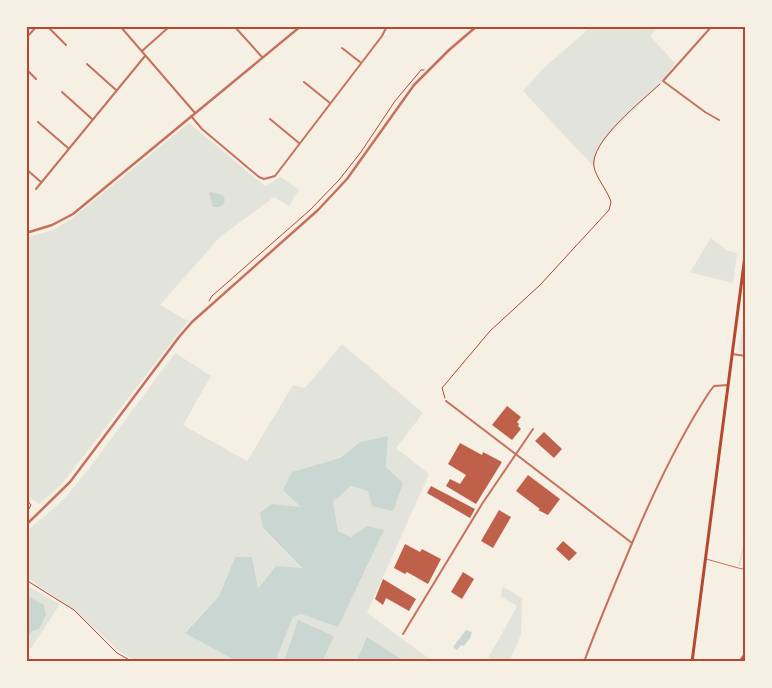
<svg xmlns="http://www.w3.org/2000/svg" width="772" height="688" viewBox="0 0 772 688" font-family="'Titillium Web',sans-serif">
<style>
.green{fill:#e2e4dc}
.water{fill:#c9d6d2}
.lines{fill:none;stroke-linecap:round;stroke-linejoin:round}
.stream{stroke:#c9d6d2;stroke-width:1}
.building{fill:#bf614a}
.path{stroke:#b5482f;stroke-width:1}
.service{stroke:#c5725c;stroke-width:1}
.minor{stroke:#c5725c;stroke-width:2}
.tertiary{stroke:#c5725c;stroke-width:2.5}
.secondary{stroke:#b5482f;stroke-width:3}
.neatline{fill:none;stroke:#b5482f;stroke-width:2}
</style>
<rect width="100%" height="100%" fill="#f6efe4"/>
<path class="green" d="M592,26H660L650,36L675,63L663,81L602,142L595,154L594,167L523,91L544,68Z
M189,123L265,186L281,177L299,190L289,206L274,197L220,237L160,305L188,321L62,484L39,504L26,495V238L53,230L70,220Z
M711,238L726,250L737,253L733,283L690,272Z
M746,295V353L739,351Z
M342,344L423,413L396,448L429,474L367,613L434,662H406L368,637L356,662H322L334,635L286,660L292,662H275L293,617L301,614L338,626L383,530L367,526L352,537L338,531L333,502L351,486L368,491L386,467L388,436L360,442L340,458L292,472L301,507L263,529L302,569L258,589L235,557L219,596L185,632L238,662H139L119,651L74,610L26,577V532L64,499L88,470L175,353L211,376L183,425L247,461L293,385L305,388Z
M26,585L60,604L32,647L26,652V640L32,631L43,605L26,595Z
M503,587L522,598L521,635L509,662H486L517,606L500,596Z"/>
<path class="water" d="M211,192L223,195L225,200L223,205L219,207H213L209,193Z
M388,436L386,467L403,483L393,511L372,506L368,491L351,486L333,502L338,531L351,537L367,526L384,530L338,627L301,614L293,617L275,662H238L185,633L219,596L235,557H252L258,589L276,566L302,568L263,528L260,513L272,504L301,507L283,490L292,472L340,458L360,442Z
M26,595L44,605L46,615L39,629L32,631L26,640Z
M298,620L334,636L322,662H292L285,659Z
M466,630L472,632L470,638L464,646L461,645L457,650L453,647Z
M367,637L406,662H356Z"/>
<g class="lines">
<path class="stream" d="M739,566L746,536"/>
</g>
<path class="building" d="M507,406L521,417L517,422L519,424L518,426L521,429L512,440L492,425Z
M544,432L562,449L554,458L535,441Z
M460,443L482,455L483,452L502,462L476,504L446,486L450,479L460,484L466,475L448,464Z
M528,475L560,499L548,515L538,510L540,509L516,491Z
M431,486L475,509L470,518L427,493Z
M499,510L511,517L493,548L481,541Z
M563,541L577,553L569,561L556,549Z
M405,544L420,552L422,549L441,559L428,584L407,572L405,574L394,568Z
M463,572L474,579L462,599L451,592Z
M383,579L416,599L409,611L386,598L383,605L375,599Z
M746,650V662H738Z"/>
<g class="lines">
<path class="path" d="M209,301L212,296L310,210L339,180L361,152L395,101L421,70H424
M445,398L442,388L490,331L540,285L609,210L611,202L610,199C606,189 596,177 594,167C589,142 643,100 660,84
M26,499L31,505L26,514
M26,580L74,610L117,653L133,662"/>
<path class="service" d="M706,559L742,569L746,568"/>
<path class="minor" d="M47,26L66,45
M120,26L195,113
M234,26L262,57
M712,26L663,81L705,112L719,120
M26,38L37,26
M342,48L360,62
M142,51L170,26
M87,64L116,90
M26,69L36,79
M304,82L330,103
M62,92L92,119
M191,116L202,129L259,177L264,179L275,176L382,36L387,26
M270,119L299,143
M38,122L68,148
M26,169L41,182
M36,189L145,56
M732,354L746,356
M446,401L632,543
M403,634L482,504L533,429
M584,662C599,621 616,581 633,541C655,489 679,438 710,391L714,386L728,385"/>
<path class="tertiary" d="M26,233L52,225L73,214L301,26
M26,525L70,482L179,337L192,322L318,210L347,179L414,85L449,50L477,26"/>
<path class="secondary" d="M692,662L746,248"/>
</g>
<rect width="772" height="688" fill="none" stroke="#f6efe4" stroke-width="55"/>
<rect x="28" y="28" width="716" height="632" class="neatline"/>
</svg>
